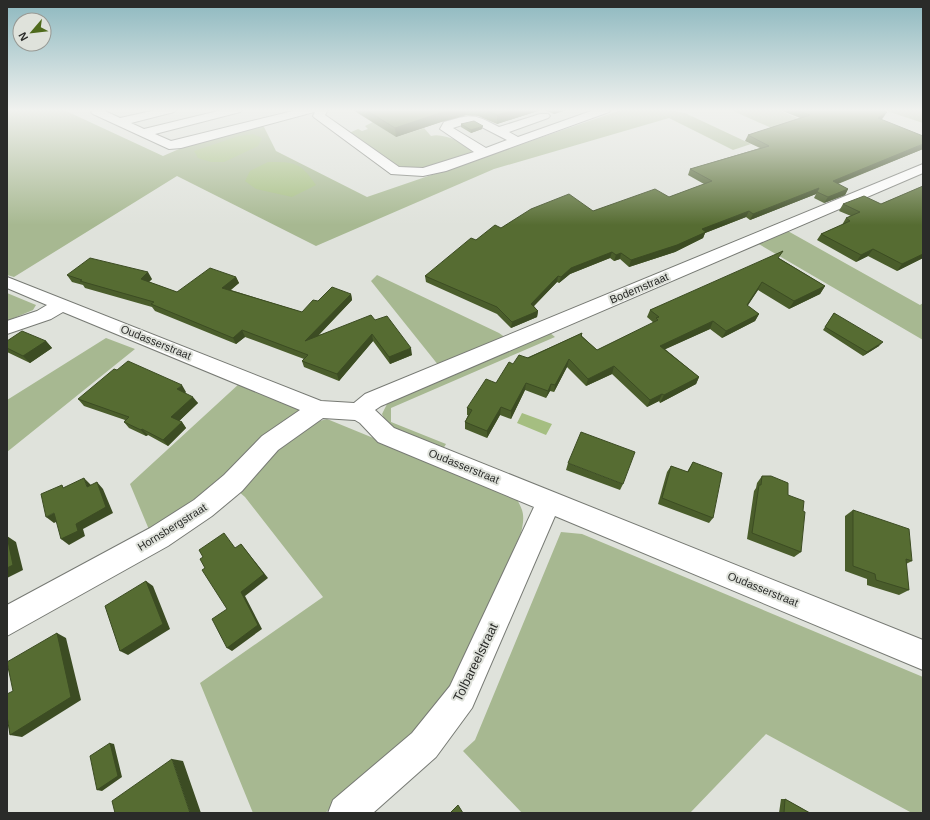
<svg xmlns="http://www.w3.org/2000/svg" width="930" height="820" viewBox="0 0 930 820" font-family="Arial,sans-serif">
<style>
.green{fill:#a7b891}
.water{fill:#a5be81}
.lines{fill:none;stroke-linecap:round;stroke-linejoin:round}
.minor-casing{stroke:#777a74;stroke-width:2}
.path{stroke:#868884;stroke-width:1.5;stroke-dasharray:1 2;stroke-linecap:butt}
.minor{fill:#fff;fill-rule:evenodd}
.wall{fill:#4a5d2b}
.shaded-wall{fill:#3c4c23}
.building{fill:#566c32;stroke:#3c4c23}
.labels{text-anchor:middle;stroke-width:4;stroke-linejoin:round;paint-order:stroke}
.street-label{font-size:11px;fill:#2a2b29;stroke:#dfe2db}
.near-street-label{font-size:13px;fill:#2a2b29;stroke:#dfe2db}
</style>
<rect width="100%" height="100%" fill="#dfe2db"/>
<path class="green" d="M7,110H64L163,156L186,146L263,125L276,151L367,197L621,110H669L685,113L751,144L733,150L669,118L494,169L316,246L177,176L14,277L7,275Z
M731,110H778L825,129L796,139Z
M884,110H923V123Z
M373,122L396,137L424,128L431,136C442,132 464,143 473,149L470,154L427,169L399,168L349,133L358,129L362,131L368,129L365,126Z
M786,230L920,305L923,303V340L757,243Z
M377,275L499,333L506,338L439,366L371,281Z
M7,293L36,305L33,310L7,321Z
M549,332L555,337L391,408V422L446,444L443,449L389,428L382,414L387,404L394,399Z
M106,338L135,349L7,452V400Z
M240,383L301,409L303,412L227,481L150,532L130,484Z
M327,419L515,496C524,511 525,516 521,533L445,702L433,721L325,813H253L200,683L323,597L245,497L238,491C263,465 289,428 327,419Z
M561,532L582,534L923,677V813H912L766,734L690,813H522L463,751L475,740Z"/>
<path class="water" d="M253,134L262,138L258,146L224,162H211L198,158L194,151L239,136Z
M268,162C295,162 300,162 316,185L292,197L256,189L245,181L250,171Z
M522,413L552,424L546,435L517,423Z"/>
<g class="lines">
<defs>
<path id="minor" d="M93,110H106L105,111L120,118L156,110H176L174,112L131,123L144,129L222,110H242L240,112L155,134L171,141L297,110H316L314,112L181,148L169,149L93,114L91,112Z
M316,110H328L325,115L399,167L423,168L474,152L440,129L444,122C471,114 473,113 499,127L540,114H548L550,116L548,118L509,132L518,137L594,110H611L609,112L446,171L423,176L391,174L315,118L313,116ZM468,123H474L507,140L486,148L453,128Z
M923,164V173L381,406L375,410L394,428L923,640V670L555,516L472,708L436,757L373,813H328L333,800L412,733L450,686L534,507L378,442L360,423L355,420L323,418L278,450L242,491L212,516L168,546L7,636V605L150,528L194,500L224,475L262,436L300,410L63,312L51,319L7,334V321L37,311L47,305L7,288V277L321,401L354,403L365,394Z"/>
</defs>
<use href="#minor" class="minor-casing"/>
<path class="path" d="M7,111L13,110"/>
<use href="#minor" class="minor"/>
</g>
<path class="wall" d="M353,110H541L497,124L478,116L466,115L444,121L396,137Z
M545,110H566L554,114Z
M780,110H881L883,118L881,119L923,149L838,184L848,189L845,195L824,203L814,198L816,194L750,220L746,217L705,233L703,238L675,252L629,267L620,259L614,261L610,258L570,274L559,283L557,282L534,306L538,311L537,317L511,328L497,314L426,282L425,276L476,240L501,228L593,211L669,197L704,184L688,175L690,169L760,148L745,141L748,135L800,118Z
M461,124L482,129L471,133L461,127Z
M923,186V258L897,271L868,256L856,262L817,240L821,234L842,225L846,218L851,216L839,211L843,204H881Z
M779,258L825,286L820,294L789,309L758,290L747,306L759,314L755,321L722,338L710,329L665,349L699,377L696,384L660,403L659,401L647,407L612,374L586,386L567,367L554,392L550,391L546,398L525,390L511,419L500,415L487,438L465,429V422L468,415H467V408L496,383L513,364L582,333V336L597,350L654,323L647,317L650,310Z
M67,275L152,279L149,282L177,292L236,277L239,283L231,290L302,312L318,301L351,294L352,300L319,335L375,320L412,355L390,364L373,341L339,381L304,367L302,361L304,359L245,337L236,344L155,311L152,307L85,288L83,285L72,282Z
M834,313L879,346L863,356L823,330Z
M7,341H46L52,348L30,363L7,352Z
M186,392L185,393L198,403L179,421L182,422L186,428L168,446L148,435L146,436L129,428L124,422L125,420L84,406L78,399Z
M693,462L713,518L709,523L658,504L667,472L671,466L687,472Z
M568,463L623,484L620,490L566,470Z
M762,476L788,495L801,552L794,557L747,539L754,491L756,488L757,483Z
M853,510L912,561L906,564L909,590L899,595L867,585V579L845,571V516Z
M781,799H785L810,813H779Z"/>
<path class="shaded-wall" d="M451,110H466V115L444,121L396,137L395,128L443,112Z
M515,110H541L497,124V115Z
M554,110H566L554,114Z
M887,112L883,118L875,124L878,118Z
M483,126L482,129L471,133V130Z
M923,144V149L829,187L833,181Z
M819,188L816,194L750,220L753,214Z
M848,189L845,195L824,203L828,197Z
M749,211L746,217L705,233L703,238L675,252L629,267L631,260L702,229Z
M873,249L868,256L856,262L861,255Z
M612,252L610,258L570,274L559,283L561,277L571,268Z
M621,253L620,259L614,261L616,255Z
M923,254V258L897,271L902,264Z
M148,272L152,279L145,285L141,279Z
M558,276L557,282L530,310L531,304Z
M236,277L239,283L225,294L222,288Z
M762,282L758,290L743,313L747,305Z
M825,286L820,294L789,309L794,301Z
M351,294L352,300L307,347L305,341Z
M538,311L537,317L511,328L512,322Z
M759,314L755,321L722,338L726,331Z
M713,321L710,329L657,353L660,346Z
M242,330L245,337L236,344L233,338Z
M372,334L373,341L339,381L337,374Z
M46,341L52,348L30,363L23,356Z
M883,342L879,346L863,356L867,352Z
M411,348L412,355L390,364L389,357Z
M569,359L567,367L554,392L555,385Z
M614,366L612,374L586,386L588,379Z
M699,377L696,384L660,403L664,395Z
M526,383L525,390L511,419V411Z
M551,384L550,391L546,398L548,391Z
M182,385L186,392L181,396L177,389Z
M662,394L659,401L647,407L650,400Z
M193,397L198,403L176,424L171,417Z
M501,407L500,415L487,438V431Z
M182,422L186,428L168,446L163,440Z
M142,429L148,435L146,436L141,430Z
M84,478L91,485L94,493L87,487Z
M97,482L103,489L113,513L83,529L85,536L69,545L61,539L76,524Z
M54,513L62,519L54,523L46,517Z
M7,536L16,542L23,570L7,578Z
M241,544L268,578L245,596L262,629L232,651L227,648L241,592Z
M146,581L153,586L170,629L128,655L120,651Z
M57,633L66,638L81,700L22,737L10,735Z
M110,743L114,744L122,777L102,791L97,790Z
M172,759L183,761L201,813H190Z"/>
<path class="building" d="M366,110H451L443,112L395,128Z
M485,110H515L497,115Z
M796,110H881L887,112L878,118L923,136V144L833,181L848,189L828,197L817,192L819,188L753,214L749,211L702,229L706,232L677,245L631,260L621,253L616,255L612,252L571,268L561,277L558,276L531,304L538,311L512,322L497,307L425,276L471,238L476,240L495,225L501,228L531,209L569,194L593,211L655,189L669,197L712,181L690,169L769,146L748,135L810,115Z
M474,121L483,126L471,130L461,124Z
M923,186V254L902,264L873,249L861,255L821,234L850,221L846,218L860,212L843,204L864,196L881,204Z
M783,251L778,258L825,286L794,301L762,282L747,305L759,314L726,331L713,321L660,346L699,377L664,395L662,394L650,400L614,366L588,379L569,359L555,385L551,384L548,391L526,383L511,411L501,407L487,431L465,422L472,410L467,408L486,379L496,383L509,362L513,364L519,355L528,358L582,333L581,336L597,350L658,320L656,318L659,317L650,310Z
M90,258L148,272L141,279L177,292L210,268L236,277L222,288L302,312L313,300L318,301L332,287L351,294L305,341L371,315L375,320L387,316L411,348L389,357L372,334L337,374L302,361L308,355L242,330L233,338L151,304L154,302L80,281L82,280L67,275Z
M834,313L883,342L867,352L825,327Z
M22,331L46,341L23,356L7,348V341Z
M128,361L182,385L177,389L193,397L171,417L182,422L163,440L142,429L141,430L124,422L129,417L78,399L114,369L117,370Z
M581,432L635,452L623,484L568,463Z
M693,462L722,473L713,518L662,498L671,466L688,472Z
M762,476H771L788,483V495L804,501L803,511L805,512L801,552L752,533L759,485H761Z
M84,478L87,487L97,482L106,507L76,524L78,531L61,539L54,513L46,517L41,494L62,485L63,488Z
M853,510L909,529L912,561L906,559L909,590L876,580L875,574L853,566Z
M224,533L235,548L241,544L264,574L241,592L258,625L227,648L212,619L227,609L202,570L205,568L200,559L203,557L199,550Z
M7,536L13,565L7,568Z
M146,581L163,624L120,651L105,606Z
M57,633L71,697L10,735L7,716V694L13,691L7,662Z
M110,743L118,776L97,790L90,756Z
M172,759L190,813H115L112,801Z
M785,799L810,813H784Z
M458,805L463,813H450Z"/>
<linearGradient id="sky" x2="0" y2="1"><stop stop-color="#8db8bf"/><stop offset="0.49" stop-color="#f1f2ef"/><stop offset="1" stop-color="#f1f2ef" stop-opacity="0"/></linearGradient>
<rect width="930" height="225" fill="url(#sky)"/>
<g class="labels">
<g class="street-label">
<text transform="translate(639 288) rotate(-23)" y="4">Bodemstraat</text>
<text transform="translate(156 342) rotate(22)" y="4">Oudasserstraat</text>
<text transform="translate(464 466) rotate(22)" y="4">Oudasserstraat</text>
<text transform="translate(172 527) rotate(-32)" y="4">Hornsbergstraat</text>
<text transform="translate(763 589) rotate(22)" y="4">Oudasserstraat</text>
</g>
<g class="near-street-label">
<text transform="translate(475 662) rotate(-64)" y="5">Tolbareelstraat</text>
</g>
</g>
<rect width="930" height="820" fill="none" stroke="#2a2b29" stroke-width="16"/>
<g transform="translate(32 32) rotate(242)"><circle r="19" fill="#dfe2db" stroke="#979994"/>
<path d="M0-3L7 15L0 10L-7 15Z" fill="#4f6a1c"/>
<text y="-6" font-size="11" font-weight="bold" text-anchor="middle" fill="#2a2b29">N</text>
</g>
</svg>
